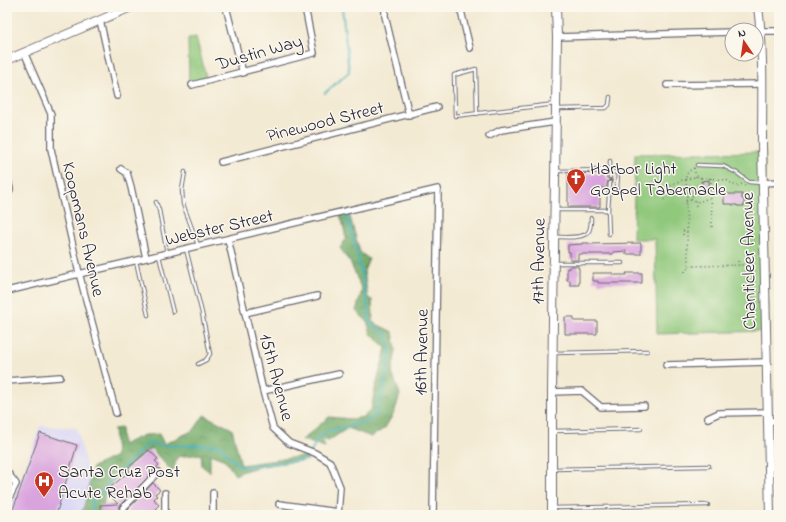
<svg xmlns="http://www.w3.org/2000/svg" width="786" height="522" viewBox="0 0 786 522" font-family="'Indie Flower',sans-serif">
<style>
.built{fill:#dad6f7}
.forest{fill:url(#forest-crowns);stroke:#4b6753}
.park{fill:#90c87b;stroke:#59755b}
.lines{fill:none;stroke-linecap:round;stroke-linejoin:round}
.stream{stroke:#3eaeb8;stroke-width:2}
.building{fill:#d9a3de}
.lane-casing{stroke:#6b6870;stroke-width:4.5}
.street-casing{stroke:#6b6870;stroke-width:8}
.secondary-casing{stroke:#6b6870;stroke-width:10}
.path{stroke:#6b6870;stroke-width:1.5;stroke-dasharray:1 3;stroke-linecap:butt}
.lane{stroke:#fff;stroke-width:2.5}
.street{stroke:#fff;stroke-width:5.5}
.secondary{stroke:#fff;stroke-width:8}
.labels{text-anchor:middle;stroke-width:3;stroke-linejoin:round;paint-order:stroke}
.street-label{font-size:18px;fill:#22223b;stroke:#fbf7ec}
.poi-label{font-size:18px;fill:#22223b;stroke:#fbf7ec;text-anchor:start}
</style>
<defs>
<pattern id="forest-crowns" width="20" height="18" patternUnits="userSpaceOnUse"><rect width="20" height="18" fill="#74ac6b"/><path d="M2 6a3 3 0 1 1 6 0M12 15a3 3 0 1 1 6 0" fill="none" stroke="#5f8c59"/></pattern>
</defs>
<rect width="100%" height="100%" fill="#fbf7ec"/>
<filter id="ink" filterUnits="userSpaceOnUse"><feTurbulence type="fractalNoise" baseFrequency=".025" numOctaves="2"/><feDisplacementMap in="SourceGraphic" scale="8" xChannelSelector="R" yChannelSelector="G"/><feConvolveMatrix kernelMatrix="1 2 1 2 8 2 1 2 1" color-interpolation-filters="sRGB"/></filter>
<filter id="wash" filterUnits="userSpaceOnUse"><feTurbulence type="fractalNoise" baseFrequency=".012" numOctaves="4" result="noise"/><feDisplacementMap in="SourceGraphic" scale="16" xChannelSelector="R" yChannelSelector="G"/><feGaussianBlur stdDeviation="0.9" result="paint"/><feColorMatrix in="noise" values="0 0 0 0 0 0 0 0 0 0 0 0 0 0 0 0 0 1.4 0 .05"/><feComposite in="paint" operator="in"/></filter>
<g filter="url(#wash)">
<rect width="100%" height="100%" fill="#f3ead3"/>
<path class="built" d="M40,426L77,428L95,502V515H8Z"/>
<path class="forest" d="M349,213L360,252L369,259L364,271L368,298L372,300L373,315L372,322L393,332L396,350L392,373L400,394L395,411L385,428L371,437L348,428L328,441L322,439L325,447L302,440L329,417L352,419L363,417L371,410L375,389L386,348L371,334L367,321L356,311L362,290L351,264L340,248L346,239L343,224L340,215Z
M204,415L232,429L241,465L304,456L308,460C287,463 253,465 235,475L225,460L210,454V472L202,466L201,454L177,457L173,473L151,448L136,459L106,489L103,506V515H81L85,503L93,467L116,456L114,429L121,428L122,445L144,435L159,434L164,444L194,430Z"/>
<path class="park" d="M196,37L207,81L189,85L188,39Z
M764,152L768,331L657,334L655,239H633L635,154Z"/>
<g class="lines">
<path class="stream" d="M325,93L349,72L342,7
M92,515V501L148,443L167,446L220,445L228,455L241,467L306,460L309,457L316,441L325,432L366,422L376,415L385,382L390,351L387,335L370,323L364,285L357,253L346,214"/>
</g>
<g id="blocks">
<path class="building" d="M606,173V177L610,180L612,179V182L611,180L608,181L607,184V188H600V207H568V174Z
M709,180V188L702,189V181Z
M724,194H742V199H744V206H737V205H732V204H724Z
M582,243H589V244L641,243V254H626V251L613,252V254H578V260H570V252H568V245L582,244Z
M570,266H578V268H579V285H570V280H567V268H570Z
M593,273H613V275H627L626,273H642V283H598V281H593Z
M565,317H574V321H597V334H565Z
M40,433L77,445L56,515H11Z
M149,450L158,459L155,461L159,465L147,476L148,477L120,505L119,508L120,515H101L100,505L118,504L106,491L130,471L128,468Z
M153,483L160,490L155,494L157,496L154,499L159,505L156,508L157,509L151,515H146L143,511L139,515H128V509Z"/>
</g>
</g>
<g filter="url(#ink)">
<use href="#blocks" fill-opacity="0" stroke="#6b6870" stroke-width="1"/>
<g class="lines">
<defs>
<path id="lane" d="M558,109L606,108L609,105L610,97
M477,114L476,69L454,75L455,116L555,104
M610,161V177
M697,165L723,166L737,173L749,182L762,183
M557,171L610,170L618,174L617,188L609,193
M185,172L182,190L183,204L198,245
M156,202L159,210L167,253
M557,210H608L609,234
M608,210L610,183
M556,237C565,237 585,239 589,231C591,227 591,223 591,218
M186,249L202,313L210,354L206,360L198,364
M159,256L173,312
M136,261L148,315
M556,263H622
M555,353L647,351
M554,431L641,429
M553,469L709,466
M553,508L708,505"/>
<path id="street" d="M226,7L243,73
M385,7V16L409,115
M460,7L470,48
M100,20L117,96
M756,31H779
M557,37L732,32
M24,52L51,114V149L79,273L116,413
M192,85L314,53L305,7
M667,85L763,84
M489,136L501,130L555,122
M221,162L437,107
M121,169L127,173L131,187L146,258
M7,176L10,189L7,198
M763,183L779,182
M228,239L263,391L273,428L289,443L315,453L330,462L340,487L338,515
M7,291L438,189L433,515
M245,313L317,296
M666,365L767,362
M7,381L60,377
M263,391L339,374
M552,392L582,391L601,407L644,406
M708,418L719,413L768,412
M769,421H779
M7,472L16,484L7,502
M165,493V515
M279,504L338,512
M124,515L123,508L158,472
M213,515V493"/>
<path id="secondary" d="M758,7C764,52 762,98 762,144L770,515
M7,60L131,7
M552,515V392L557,37L556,7"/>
</defs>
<use href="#lane" class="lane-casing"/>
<use href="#street" class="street-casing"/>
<use href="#secondary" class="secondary-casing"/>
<path class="path" d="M694,168L689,171L686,175V184L688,189L686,203L688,266L749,265
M694,168L696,177
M701,178L717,179
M711,178V187
M664,200C666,196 668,188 671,185C676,181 692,178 699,176L701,178V190H711
M691,200L693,194
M695,201L696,206
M686,202L691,200L695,201L700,202L703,200L711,198
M712,227L711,187H717V179L726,180L736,186H738L742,184L745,186
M683,235V231H687
M756,258L749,265L756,271
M738,261L740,265
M685,276V271L688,268V266"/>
<use href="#lane" class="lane"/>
<use href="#street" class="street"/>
<use href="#secondary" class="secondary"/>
</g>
</g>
<defs>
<symbol id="church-pin" viewBox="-11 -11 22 30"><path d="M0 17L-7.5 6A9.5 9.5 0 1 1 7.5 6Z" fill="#c8321e" stroke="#fbf7ec"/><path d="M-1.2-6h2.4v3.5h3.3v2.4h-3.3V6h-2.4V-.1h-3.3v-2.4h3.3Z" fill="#fff"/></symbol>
<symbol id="hospital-pin" viewBox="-11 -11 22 30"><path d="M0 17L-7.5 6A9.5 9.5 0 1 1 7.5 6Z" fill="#c8321e" stroke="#fbf7ec"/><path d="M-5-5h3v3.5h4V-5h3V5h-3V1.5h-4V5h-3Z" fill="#fff"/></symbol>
</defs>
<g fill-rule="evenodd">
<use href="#church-pin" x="565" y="167" width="22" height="30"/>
<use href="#hospital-pin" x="33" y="470" width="22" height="30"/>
</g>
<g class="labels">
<g class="street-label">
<text transform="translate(259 52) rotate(-16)" y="6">Dustin Way</text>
<text transform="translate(325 121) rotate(-14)" y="6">Pinewood Street</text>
<text transform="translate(219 227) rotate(-13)" y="6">Webster Street</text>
<text transform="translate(84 229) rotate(77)" y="6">Koopmans Avenue</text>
<text transform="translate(538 261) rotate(-89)" y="6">17th Avenue</text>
<text transform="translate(748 261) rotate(-91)" y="6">Chanticleer Avenue</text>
<text transform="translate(421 352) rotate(-89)" y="6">16th Avenue</text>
<text transform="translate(277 377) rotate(75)" y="6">15th Avenue</text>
</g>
<g class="poi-label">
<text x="590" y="174">Harbor Light<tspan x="590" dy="21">Gospel Tabernacle</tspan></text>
<text x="58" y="477">Santa Cruz Post<tspan x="58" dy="21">Acute Rehab</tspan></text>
</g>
</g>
<rect width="786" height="522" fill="none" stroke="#fbf7ec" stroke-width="24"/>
<g transform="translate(744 42) rotate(347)"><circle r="19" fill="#fbf7ec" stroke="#a4a2a5"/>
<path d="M0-3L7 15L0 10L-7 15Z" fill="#c8321e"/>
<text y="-6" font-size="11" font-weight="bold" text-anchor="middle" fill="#22223b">N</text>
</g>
</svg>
